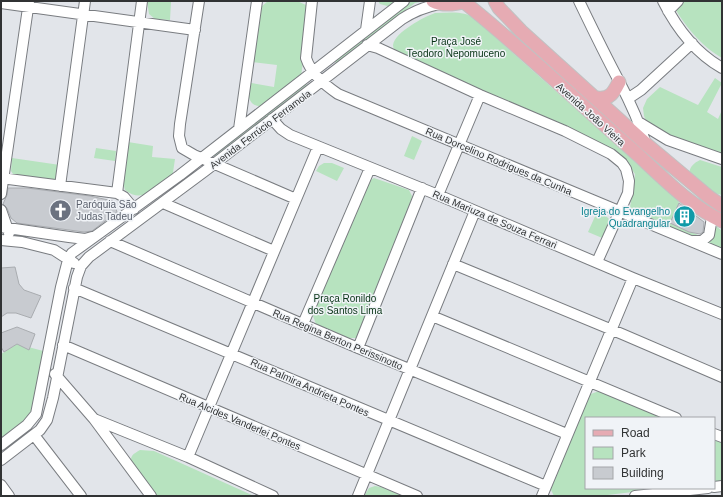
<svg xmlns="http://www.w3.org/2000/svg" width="723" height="497" viewBox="0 0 723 497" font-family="Helvetica,sans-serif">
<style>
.green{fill:#b7e3bf}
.building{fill:#c8cbd0;stroke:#a9acb0}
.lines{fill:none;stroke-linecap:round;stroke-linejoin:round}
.minor-casing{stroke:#797c80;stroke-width:12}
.major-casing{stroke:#c1c2c2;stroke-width:15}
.minor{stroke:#fff;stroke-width:10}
.major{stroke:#e6abb3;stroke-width:13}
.labels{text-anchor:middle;stroke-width:3;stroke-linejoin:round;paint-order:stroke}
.park-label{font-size:10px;fill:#073315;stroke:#f0f3f7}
.street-label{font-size:10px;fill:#313334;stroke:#f0f3f7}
.worship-label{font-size:10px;fill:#5b616d;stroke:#f0f3f7;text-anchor:start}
.culture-label{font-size:10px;fill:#0d838f;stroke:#f0f3f7;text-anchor:end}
</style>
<rect width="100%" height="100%" fill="#e2e5ea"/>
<path class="green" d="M147,1L171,2L170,20L155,19L149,14Z
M268,1H297L306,5L309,12L301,77L265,107C249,107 246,97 251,83L274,87L277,65L253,62L261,7Z
M378,1H402L391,7L380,4Z
M411,1H424L415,3L336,63L333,60Z
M671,1H722V58C701,46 682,23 671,1Z
M435,13C449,13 464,10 475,19L678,200L679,203L670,223L698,235H705L700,242L631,215L630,207L633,190L635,174L627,163L567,129L394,51C394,50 393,46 393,45C395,32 424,17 435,13Z
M715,78L722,83L707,112L718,119L722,110V156L677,140L647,123L644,116L643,108L647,99L660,87L698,105Z
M304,81L307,85L215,156H212Z
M412,136L422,141L414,160L404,156Z
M128,142L153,146L152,157L175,159L172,179C156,188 142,204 125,190C121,176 126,157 128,142Z
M96,148L116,151L115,161L94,158Z
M12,158L60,165L55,181L15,177L11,171Z
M700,160L722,167V195L714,193L689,174C690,166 694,163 700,160Z
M324,163H332L344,168L337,181L316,171L319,166Z
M374,178L409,190L412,196L411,204L361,333L356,338H348L316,324L313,316L317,303L369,181Z
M597,212L606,216L611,221L607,240L588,232Z
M716,226L722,231V250L705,243L714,234Z
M17,344L47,352L34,416L1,442V354Z
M599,391L664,418H586V488H666L599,496H554L550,488L586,400L591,394Z
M714,440L722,443V481L714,482Z
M140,450L154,451L254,496H154C148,488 126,465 132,456C134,453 137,452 140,450Z
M375,486L381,487L403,496H364L369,488Z"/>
<path class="building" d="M8,188H27L90,196L113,201L117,212L92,231L84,232L17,223L11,218L7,208L3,204L7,195Z
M679,203L704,222L703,232L700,234L689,232L670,223Z
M15,267L19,284L24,290L41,296L31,318L16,313H7L1,317V268Z
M17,327L35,334L29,350L17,344L4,352L1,347V333Z"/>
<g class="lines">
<defs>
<path id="minor" d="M199,1L180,124L179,136L182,148L194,155L296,199
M312,1L306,58C311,74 325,85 338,94L722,254
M579,1C592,28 605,55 619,81C630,102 639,121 646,144
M663,1C676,27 696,53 722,68
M1,3L195,30
M668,11L678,1
M366,30L370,1
M367,45L378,48L480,95L565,131L611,154L622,163L626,169L629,181L628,193L597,262
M629,98L641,90L692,43
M272,119L281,129L290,135L438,195L633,278L722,314
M640,123L668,140L722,159
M239,129L257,1
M1,178L117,193L124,197L134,209
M60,186L85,1
M117,193L142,1
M1,194L29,1
M438,195L480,95
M163,203L274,251
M1,210L9,233
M1,227L69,237L85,239L92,237
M1,240L22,242L54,250L74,263
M110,241L358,348L567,434
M693,241H702L709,235L712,217
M453,264L622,334L722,377
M74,288C232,353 388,421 546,486
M432,316L676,418
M303,324L370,168
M63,345L417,496
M358,348L422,188
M55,374L94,419L151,496
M94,419L188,457L273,496
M714,434L722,437
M34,435L81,496
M1,445L27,425L36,414L61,287L68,260L72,253L180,175L404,1
M188,457L318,147
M1,460L40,430L47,420L53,398L77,277L81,266L89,257L205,171L402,19C414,11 424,7 439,4
M1,485L9,496
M714,487L722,486
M358,496L475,211
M542,496L633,278
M635,496L708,488"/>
<path id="major" d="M433,1C443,6 456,4 466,1
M495,1L499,8L521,31L646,144L709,197L722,206
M464,2C524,50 579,103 637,154C662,177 691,207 722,221
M597,98C610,100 614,92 619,82"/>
</defs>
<use href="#minor" class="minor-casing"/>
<use href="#major" class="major-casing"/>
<use href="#minor" class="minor"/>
<use href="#major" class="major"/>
</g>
<defs>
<symbol id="church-disc" viewBox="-11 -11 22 22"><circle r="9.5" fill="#6b7280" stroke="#f0f3f7"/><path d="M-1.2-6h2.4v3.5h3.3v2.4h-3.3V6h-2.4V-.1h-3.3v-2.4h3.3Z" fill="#fff"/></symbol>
<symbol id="building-disc" viewBox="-11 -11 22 22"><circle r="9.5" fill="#0f9aa8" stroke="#f0f3f7"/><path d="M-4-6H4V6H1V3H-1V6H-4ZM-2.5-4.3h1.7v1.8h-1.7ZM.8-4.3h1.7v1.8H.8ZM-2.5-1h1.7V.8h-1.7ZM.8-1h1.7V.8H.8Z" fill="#fff"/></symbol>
</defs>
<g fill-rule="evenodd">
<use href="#church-disc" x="48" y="198" width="25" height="25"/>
<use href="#building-disc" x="672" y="204" width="25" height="25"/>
</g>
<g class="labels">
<g class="park-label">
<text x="456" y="45">Praça José<tspan x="456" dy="12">Teodoro Nepomuceno</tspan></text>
<text x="345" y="302">Praça Ronildo<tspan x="345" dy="12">dos Santos Lima</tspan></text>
</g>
<g class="street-label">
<text transform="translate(591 114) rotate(42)" y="4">Avenida João Vieira</text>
<text transform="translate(260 129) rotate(-37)" y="4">Avenida Ferrúcio Ferramola</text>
<text transform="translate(499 161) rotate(23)" y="4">Rua Dorcelino Rodrigues da Cunha</text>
<text transform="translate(495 219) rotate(23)" y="4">Rua Mariuza de Souza Ferrari</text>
<text transform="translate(338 339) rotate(23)" y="4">Rua Regina Berton Perissinotto</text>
<text transform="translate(310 387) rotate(24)" y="4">Rua Palmira Andrieta Pontes</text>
<text transform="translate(240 421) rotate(23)" y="4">Rua Alcides Vanderlei Pontes</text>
</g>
<g class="worship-label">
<text x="76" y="208">Paróquia São<tspan x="76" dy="12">Judas Tadeu</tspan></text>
</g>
<g class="culture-label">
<text x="670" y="215">Igreja do Evangelho<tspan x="670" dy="12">Quadrangular</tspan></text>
</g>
</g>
<rect width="723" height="497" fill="none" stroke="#313334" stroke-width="4"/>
<rect x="585" y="417" width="130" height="72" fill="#f0f3f7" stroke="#a4a6a9"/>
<rect x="593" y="430" width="20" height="6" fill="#e6abb3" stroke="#a4a6a9"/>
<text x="621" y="437" font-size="12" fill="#313334">Road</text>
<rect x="593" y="447" width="20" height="12" fill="#b7e3bf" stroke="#a4a6a9"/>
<text x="621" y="457" font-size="12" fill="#313334">Park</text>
<rect x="593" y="467" width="20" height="12" fill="#c8cbd0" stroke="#a4a6a9"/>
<text x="621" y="477" font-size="12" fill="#313334">Building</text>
</svg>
